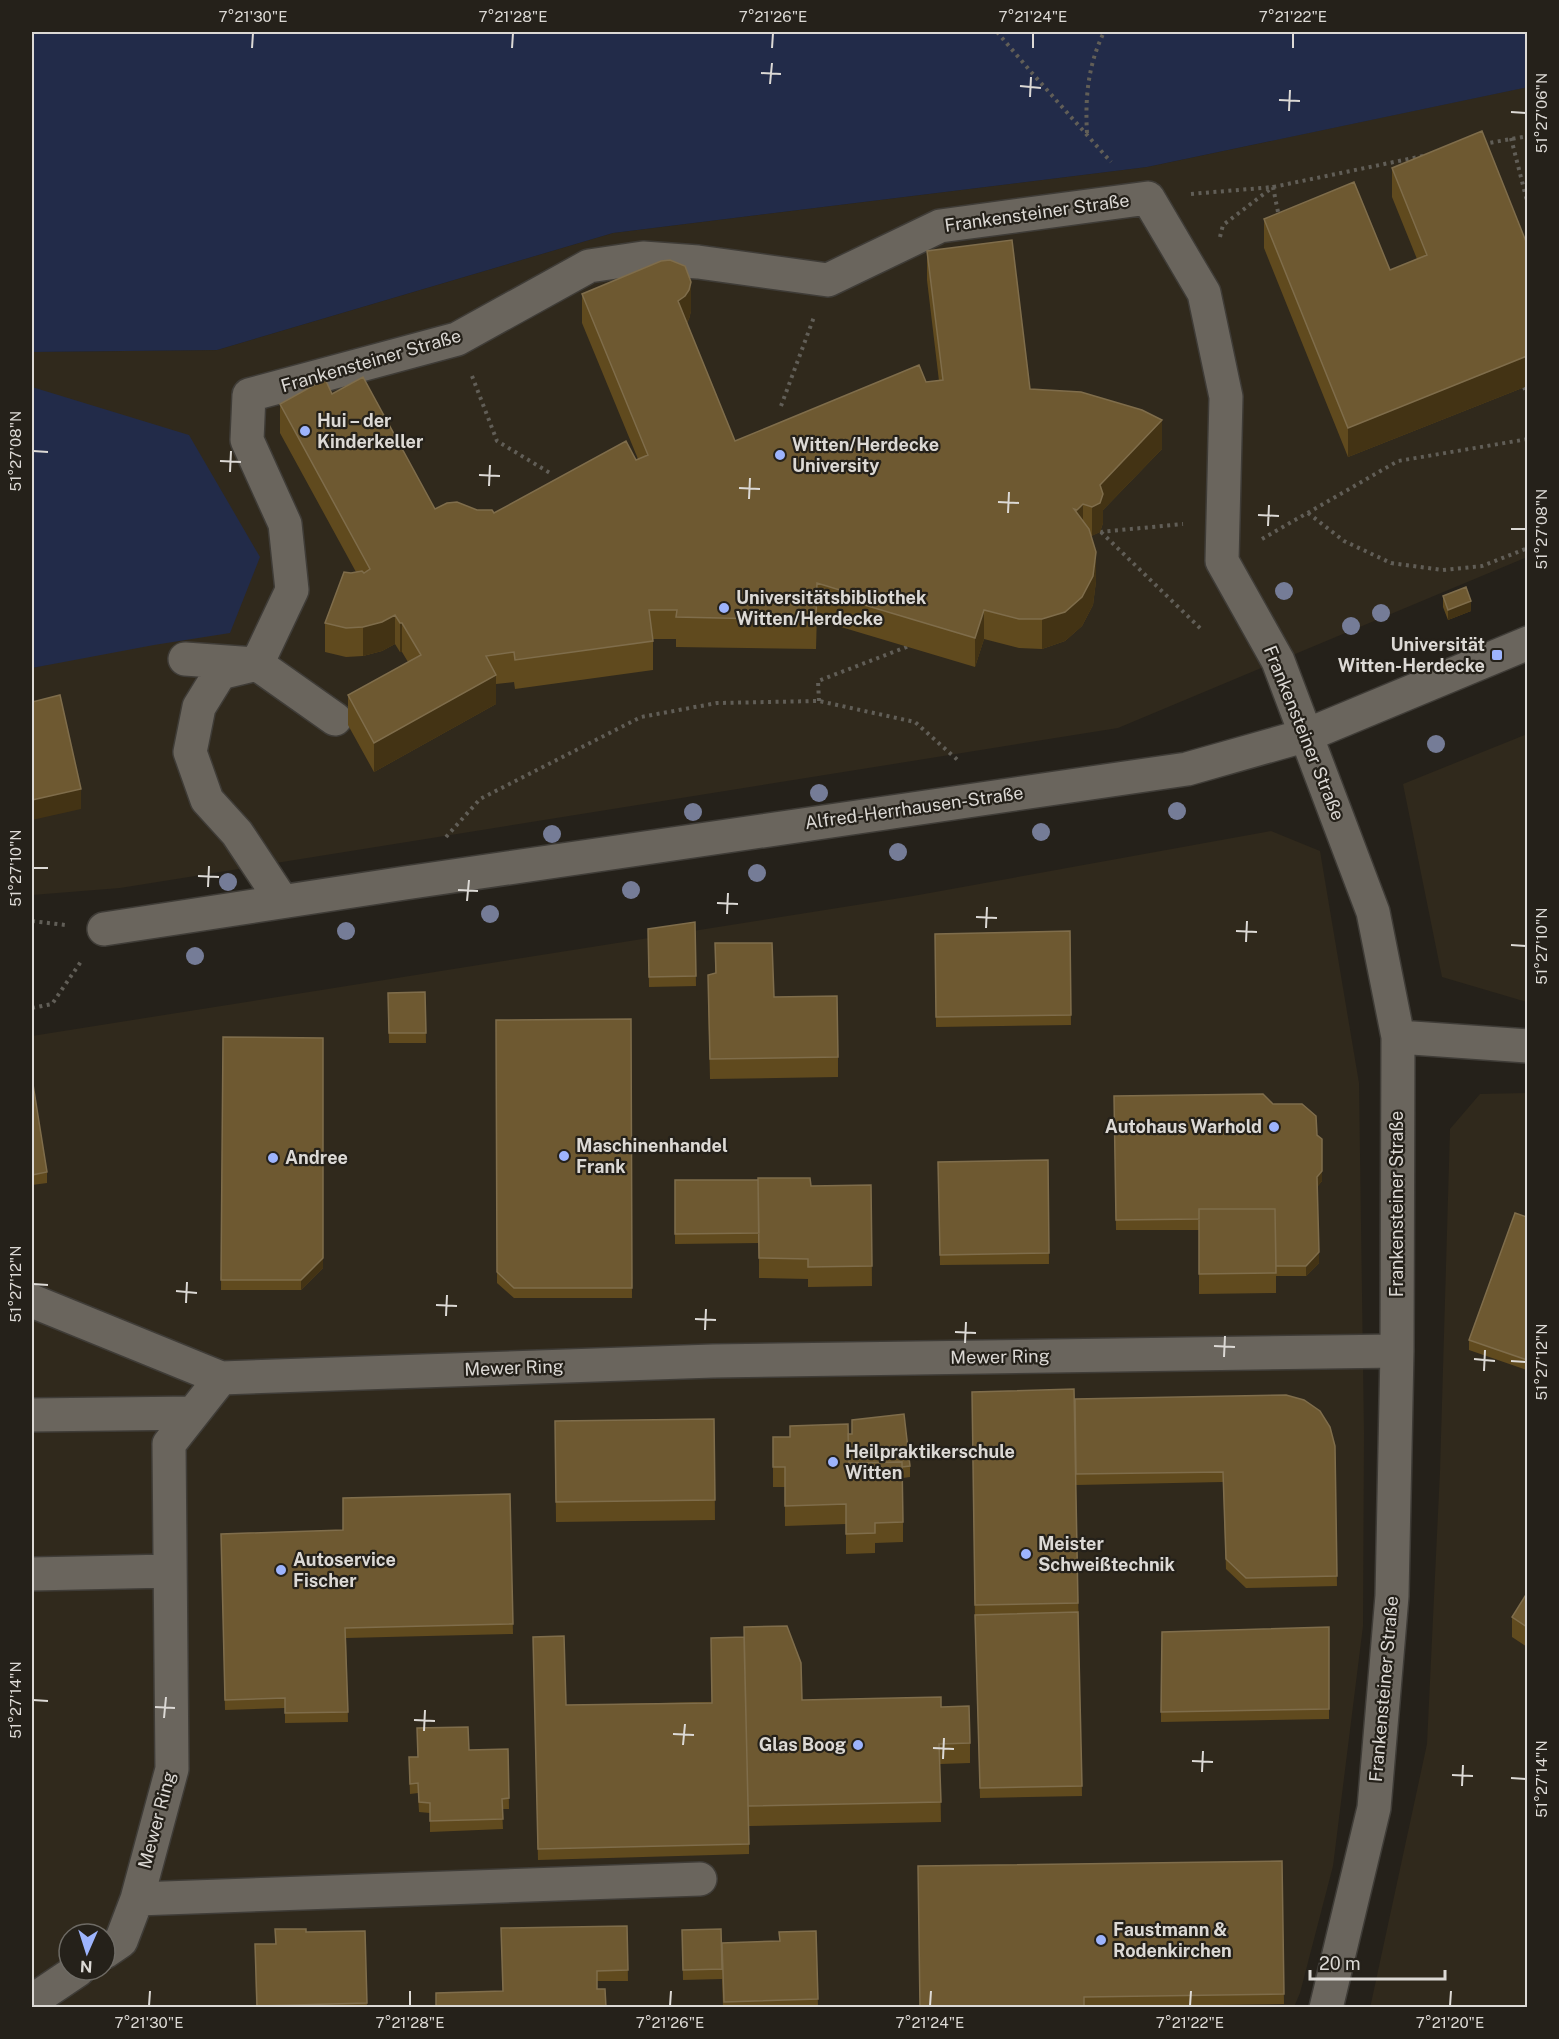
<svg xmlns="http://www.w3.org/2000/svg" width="1559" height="2039" viewBox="0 0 1559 2039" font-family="'Public Sans',sans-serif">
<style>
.built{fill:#30291c;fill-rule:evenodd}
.green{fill:#222b49}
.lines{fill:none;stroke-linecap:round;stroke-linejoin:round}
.minor-casing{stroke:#3f3c37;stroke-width:36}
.path{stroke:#615e57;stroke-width:4;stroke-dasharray:3 4.5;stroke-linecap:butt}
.minor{stroke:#6a655d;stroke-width:33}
.tree{fill:#757c97}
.wall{fill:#604a1e}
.shaded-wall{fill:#433314}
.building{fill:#6e5931;stroke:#7f6d4b;stroke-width:1.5}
.ticks{fill:none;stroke:#dcd9d5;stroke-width:2}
.poi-dot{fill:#9db4fd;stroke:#25211a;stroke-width:2}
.labels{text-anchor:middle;stroke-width:4.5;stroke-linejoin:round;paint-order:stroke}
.street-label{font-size:18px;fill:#dcd9d5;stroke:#25211a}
.poi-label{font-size:18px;font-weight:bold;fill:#dcd9d5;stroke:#25211a;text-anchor:start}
.neatline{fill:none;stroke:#dcd9d5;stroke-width:2}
.ticks-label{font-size:15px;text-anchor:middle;fill:#dcd9d5}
</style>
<rect width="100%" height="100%" fill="#25211a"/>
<path class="built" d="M1527,87V557L1118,728L120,888L32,895V668L70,660L32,567V352L217,350L613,233L1147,167Z
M1527,734V1002L1442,977L1403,784Z
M1271,831L1320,851L1359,1083L1364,1433L1363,1626L1333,1866L1300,1993L1294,2007L32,2008V1036L913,896ZM69,1934H105V1970H69Z
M1527,1093V2007L1370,2008L1427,1744L1440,1471L1450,1129L1480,1094Z"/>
<path class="green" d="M32,32H1527L1528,87L1147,167L613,233L217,350L32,352Z
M32,387L189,435L260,557L230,633L154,645L32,668Z"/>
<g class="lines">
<defs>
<path id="minor" d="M185,659L257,664L335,719
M282,901L237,833L207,800L190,752L199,707L220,673L257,664L292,590L285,524L247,440L249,395L457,339L589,266L643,258L698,262L828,280L940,226L1148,198L1204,293L1226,397L1222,561L1278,661L1373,912L1398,1037L1397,1351L1392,1596L1374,1808L1326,2008
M104,929L405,883L1187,769L1307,735L1528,643
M1398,1037L1528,1046
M32,1301L221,1378
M32,1415L193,1413
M32,1574L170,1571
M137,1899L700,1879
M105,1952L121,1941L137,1899L172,1769L169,1444L221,1378L713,1361L1397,1351
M32,2001L78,1970"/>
</defs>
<use href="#minor" class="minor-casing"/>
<path class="path" d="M997,32L1032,73L1111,162
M1087,133C1085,97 1088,65 1104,32
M1511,138L1528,205
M1483,144L1528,136
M1191,194L1273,187L1423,156
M1220,237L1223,225L1273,187L1279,217
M472,376L497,441L550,473
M1524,387L1528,397
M781,406L814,317
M1308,513L1344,541L1391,563L1443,570L1482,566L1528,548
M1100,532L1183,524
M1101,532L1201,629
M1262,539L1398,461L1528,439
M819,701L818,681L909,646
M446,837L480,799L641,717L717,703L819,701L915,722L960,762
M32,921L65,925
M32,1008L52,1004L82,960"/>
<use href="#minor" class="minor"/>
</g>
<g class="tree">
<circle cx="1284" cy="591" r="9"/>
<circle cx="1381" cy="613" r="9"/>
<circle cx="1351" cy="626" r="9"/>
<circle cx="1436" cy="744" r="9"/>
<circle cx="819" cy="793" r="9"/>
<circle cx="1177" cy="811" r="9"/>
<circle cx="693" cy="812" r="9"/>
<circle cx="1041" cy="832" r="9"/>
<circle cx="552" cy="834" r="9"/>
<circle cx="898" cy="852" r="9"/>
<circle cx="757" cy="873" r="9"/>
<circle cx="228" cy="882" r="9"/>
<circle cx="631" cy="890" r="9"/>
<circle cx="490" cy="914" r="9"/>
<circle cx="346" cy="931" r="9"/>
<circle cx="195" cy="956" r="9"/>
</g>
<path class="wall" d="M1392,168L1527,244V386L1348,457L1264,248V219L1390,270L1417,259L1392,197Z
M927,251L1030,389L1162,449L1103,510V523L1100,532L1091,536L1096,581L1093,605L1082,626L1065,641L1042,649L1019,648L984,639L975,667L841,627V620L817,612L816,649L676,647V639H653V670L515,689L514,682L496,684V704L374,772L348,725V695L408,662L402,652H400L395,644L382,651L363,656L346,657L325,652V623L351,573L356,572L280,433V404L332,394L435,509L477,510L494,513L638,459L582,323V294L691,311L689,319L687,323L735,441L926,382L939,381L927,280Z
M1443,596L1471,611L1448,620L1443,607Z
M695,922L696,986L649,987L648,929Z
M1070,931L1071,1025L936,1027L935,934Z
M715,943L774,997L838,1057V1077L710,1079L708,995L715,973Z
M425,992L426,1043H389L388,993Z
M631,1019L632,1298H514L497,1283L496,1020Z
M223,1037L323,1268L301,1290H221Z
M32,1078L47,1172V1183L32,1185Z
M1114,1096L1273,1104L1317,1135L1322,1181L1317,1187L1319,1263L1306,1276H1276V1293L1199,1294V1230H1116Z
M1048,1160L1049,1264L940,1265L938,1162Z
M675,1180L811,1186L871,1185L872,1286L808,1287V1279L759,1278V1238V1243L675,1244Z
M1527,1217V1370L1469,1350V1340Z
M972,1392L1075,1399L1335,1446L1337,1586L1246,1588L1226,1569L1223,1482L1076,1485L1082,1796L980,1798L975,1625Z
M714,1419L715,1520L556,1522L555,1421Z
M848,1434L910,1466V1477L903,1478V1542L875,1543V1553L846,1554V1524L785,1526V1487H773V1437H790Z
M510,1494L513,1634L346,1638L348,1722L285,1723V1708L225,1710L221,1534L343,1530Z
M1527,1593V1647L1512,1637V1617Z
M1329,1627V1719L1161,1722V1712Z
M533,1637L566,1705L802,1700L941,1707L970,1743V1763L940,1764L941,1822L749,1826V1854L538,1860Z
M508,1749L509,1809H502L503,1829L430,1832V1813L419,1812L418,1793L410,1794L409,1767L418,1757L469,1750Z
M1282,1861L1284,2004L1084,2007L918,1866Z
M627,1926L628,1981H597V1989L503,1991Z
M275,1929L306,1932L365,1931L367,2007H256L255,1944H275Z
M682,1930L722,1950L779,1941L816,1931L818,2007H723L722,1979L683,1980Z"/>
<path class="shaded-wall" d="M691,282V311L689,319L685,325L678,301Z
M1527,356V386L1348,457V428Z
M1162,420V449L1103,510V523L1100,532L1092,536V507L1100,485Z
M1083,504V533L1077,539V510Z
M1096,552V581L1093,605L1082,626L1065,641L1042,649V619Z
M1471,601V611L1448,620V610Z
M984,610V639L975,667V638Z
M395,615V644L382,651L363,656V627Z
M400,623H402V652H400Z
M496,675V704L374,772V743Z
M81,789V809L32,820V800Z
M323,1038V1268L301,1290V1280Z
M1322,1171V1181L1317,1187V1177Z
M1319,1252V1263L1306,1276V1266Z"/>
<path class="building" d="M1482,131L1527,244V356L1348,428L1264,219L1354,182L1390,270L1427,255L1392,168Z
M1012,240L1030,389L1081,392L1142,410L1162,420L1100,485L1103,494L1100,503L1092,507L1083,504L1077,510L1074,509L1089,529L1096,552L1093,576L1082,597L1065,612L1042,619H1019L984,610L975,638L841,598L843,591L817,583L816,620L676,617L677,610H649L653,641L515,660L514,652L486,656L496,675L374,743L348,695L421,655L402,623H400L395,615L382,622L363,627L346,628L325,623L344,572L351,573L362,571L364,573L370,569L280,404L325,379L332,394L363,377L435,509L447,503L457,502L477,510H492L494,513L626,441L636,460L648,455L582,294L661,261L670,260L685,266L691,282L689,290L685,296L678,301L735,441L919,365L926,382L943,380L927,251Z
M1466,587L1471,601L1448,610L1443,596Z
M60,695L81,789L32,800V702Z
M695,922L696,976L649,977L648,929Z
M1070,931L1071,1015L936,1017L935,934Z
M715,943H772L774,997L837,996L838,1057L710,1059L708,975L716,973Z
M425,992L426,1033H389L388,993Z
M631,1019L632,1288H514L497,1272L496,1020Z
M223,1037L323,1038V1258L301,1280H221Z
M32,1078L47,1172L32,1175Z
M1263,1094L1273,1104H1302L1316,1116L1317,1135L1322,1139V1171L1317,1177L1319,1252L1306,1266H1276L1275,1209H1199V1219L1116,1220L1114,1096Z
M1048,1160L1049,1253L940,1255L938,1162Z
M758,1178H810L811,1186L871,1185L872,1266L808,1267V1259L759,1258Z
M675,1180H758L759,1233L675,1234Z
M1199,1209H1275L1276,1273L1199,1274Z
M1515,1213L1527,1217V1360L1469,1340Z
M1074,1389L1078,1603L975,1605L972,1392Z
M1286,1395L1304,1400L1320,1411L1330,1427L1335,1446L1337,1576L1246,1578L1226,1559L1223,1472L1076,1474L1075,1399Z
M904,1414L910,1466L902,1467V1462L849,1463L848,1434H852V1420Z
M714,1419L715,1500L556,1502L555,1421Z
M848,1424L849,1463L902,1462L903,1522L875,1523V1533L846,1534V1504L785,1506V1467H773V1437H790V1426Z
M510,1494L513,1624L345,1628L348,1712L285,1713V1698L225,1700L221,1534L343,1530V1498Z
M1527,1593V1627L1512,1617Z
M1078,1612L1082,1786L980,1788L975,1615Z
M787,1626L801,1663L802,1700L941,1697V1707L969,1706L970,1743L939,1744L941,1802L748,1806L744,1627Z
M1329,1627V1709L1161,1712L1162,1632Z
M564,1636L566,1705L712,1703L711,1638L744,1637L749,1844L538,1849L533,1637Z
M468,1727L469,1750L508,1749L509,1798L502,1799L503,1819L430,1821V1803L419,1802L418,1783L410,1784L409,1757H418L417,1728Z
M1282,1861L1284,1994L1084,1997V2007H920L918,1866Z
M627,1926L628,1970L597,1971V1989H605L606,2007H436V1993L503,1991L501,1928Z
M275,1929H306V1932L365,1931L367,2003L257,2006L255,1944H276Z
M721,1929L722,1969L683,1970L682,1930Z
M816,1931L818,1999L724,2002L722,1943L780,1941L779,1932Z"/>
<path class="ticks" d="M252,48L253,33M512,48L513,33M772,48L773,33M1033,48V33M1293,48V33M761,73L781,74M770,84L772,63M1020,86L1041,88M1030,97L1031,77M1279,100L1300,101M1289,111L1290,90M1511,112L1526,113M33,451L48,452M220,461L241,462M230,472L231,451M479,475L500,476M489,486L490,465M739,488L760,489M749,499L750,478M998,502L1019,503M1008,513L1009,492M1258,515L1279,516M1268,526L1269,505M1511,529H1526M33,868H48M198,876L219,877M208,887L209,866M458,890L478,891M467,901L469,880M717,903L738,904M727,914L728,893M976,917L997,918M986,928L987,907M1236,931L1257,932M1246,942L1247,921M1511,945L1526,946M33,1284L48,1285M176,1291L197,1293M186,1303L187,1282M436,1305L457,1306M446,1316L447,1295M695,1319L716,1320M705,1330L706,1309M955,1332L976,1333M965,1343L966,1322M1214,1346L1235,1347M1224,1357L1225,1336M1474,1359L1495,1361M1511,1361L1526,1362M1484,1371L1485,1350M33,1700L48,1701M155,1707L175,1708M164,1718L166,1697M414,1720L435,1721M424,1731L425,1710M673,1734L694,1735M683,1745L685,1724M933,1748L954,1749M943,1759L944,1738M1192,1761L1213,1762M1202,1772L1203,1751M1452,1775L1473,1776M1511,1778L1526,1779M1462,1786L1463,1765M149,2006L150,1991M410,2006V1991M670,2006L671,1991M930,2006L931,1991M1190,2006L1191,1991M1450,2006L1451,1991"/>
<g class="poi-dot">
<circle cx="305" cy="431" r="6"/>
<circle cx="780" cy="455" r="6"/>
<circle cx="724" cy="608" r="6"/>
<rect x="1491" y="649" width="12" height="12" rx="3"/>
<circle cx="1274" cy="1127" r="6"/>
<circle cx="564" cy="1156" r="6"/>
<circle cx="273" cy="1158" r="6"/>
<circle cx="833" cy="1462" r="6"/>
<circle cx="1026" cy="1554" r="6"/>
<circle cx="281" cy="1570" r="6"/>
<circle cx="858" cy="1745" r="6"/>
<circle cx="1101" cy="1940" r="6"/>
</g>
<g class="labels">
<g class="street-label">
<text transform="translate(1037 213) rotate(-8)" y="6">Frankensteiner Straße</text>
<text transform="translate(371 361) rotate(-16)" y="6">Frankensteiner Straße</text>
<text transform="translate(1304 733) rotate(68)" y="6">Frankensteiner Straße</text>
<text transform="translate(914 808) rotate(-8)" y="6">Alfred-Herrhausen-Straße</text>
<text transform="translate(1397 1204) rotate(-90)" y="6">Frankensteiner Straße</text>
<text transform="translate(1000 1357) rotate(-1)" y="6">Mewer Ring</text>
<text transform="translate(514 1368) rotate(-2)" y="6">Mewer Ring</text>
<text transform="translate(1384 1689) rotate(-85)" y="6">Frankensteiner Straße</text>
<text transform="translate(157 1820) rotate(-75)" y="6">Mewer Ring</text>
</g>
<g class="poi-label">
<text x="317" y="427">Hui – der<tspan x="317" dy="21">Kinderkeller</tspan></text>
<text x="792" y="451">Witten/Herdecke<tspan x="792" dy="21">University</tspan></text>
<text x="736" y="604">Universitätsbibliothek<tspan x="736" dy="21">Witten/Herdecke</tspan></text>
<text x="1485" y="651" text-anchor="end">Universität<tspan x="1485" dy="21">Witten-Herdecke</tspan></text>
<text x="1262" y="1133" text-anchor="end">Autohaus Warhold</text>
<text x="576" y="1152">Maschinenhandel<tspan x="576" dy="21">Frank</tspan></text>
<text x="285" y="1164">Andree</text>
<text x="845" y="1458">Heilpraktikerschule<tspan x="845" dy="21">Witten</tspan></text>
<text x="1038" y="1550">Meister<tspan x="1038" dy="21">Schweißtechnik</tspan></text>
<text x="293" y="1566">Autoservice<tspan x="293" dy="21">Fischer</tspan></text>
<text x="846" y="1751" text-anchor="end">Glas Boog</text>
<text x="1113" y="1936">Faustmann &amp;<tspan x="1113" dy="21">Rodenkirchen</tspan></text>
</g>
</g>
<rect width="1559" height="2039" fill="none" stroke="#25211a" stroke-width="66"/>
<g transform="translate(87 1952) rotate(183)"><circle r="28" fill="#25211a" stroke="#6e6b65" stroke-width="1.5"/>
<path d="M0-4.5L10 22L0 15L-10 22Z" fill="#9db4fd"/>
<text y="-9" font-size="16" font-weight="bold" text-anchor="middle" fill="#dcd9d5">N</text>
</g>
<path d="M1310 1970v9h135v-9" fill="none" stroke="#dcd9d5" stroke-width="3"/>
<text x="1319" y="1970" font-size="18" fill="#dcd9d5" stroke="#25211a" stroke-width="4.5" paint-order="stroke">20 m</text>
<rect x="33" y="33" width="1493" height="1973" class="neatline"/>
<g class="ticks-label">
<text x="253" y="22">7°21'30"E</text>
<text x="513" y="22">7°21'28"E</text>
<text x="773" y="22">7°21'26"E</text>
<text x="1033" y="22">7°21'24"E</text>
<text x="1293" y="22">7°21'22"E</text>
<text transform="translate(1542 113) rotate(-90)" y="5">51°27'06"N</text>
<text transform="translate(16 451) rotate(-90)" y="5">51°27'08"N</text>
<text transform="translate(1542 529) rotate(-90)" y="5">51°27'08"N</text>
<text transform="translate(16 868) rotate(-90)" y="5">51°27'10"N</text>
<text transform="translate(1542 946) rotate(-90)" y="5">51°27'10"N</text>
<text transform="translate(16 1284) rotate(-90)" y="5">51°27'12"N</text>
<text transform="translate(1542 1362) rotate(-90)" y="5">51°27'12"N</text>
<text transform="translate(16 1700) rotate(-90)" y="5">51°27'14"N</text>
<text transform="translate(1542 1779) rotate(-90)" y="5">51°27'14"N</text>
<text x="149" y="2028">7°21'30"E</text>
<text x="410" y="2028">7°21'28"E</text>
<text x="670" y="2028">7°21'26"E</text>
<text x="930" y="2028">7°21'24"E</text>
<text x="1190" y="2028">7°21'22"E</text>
<text x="1450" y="2028">7°21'20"E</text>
</g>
</svg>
